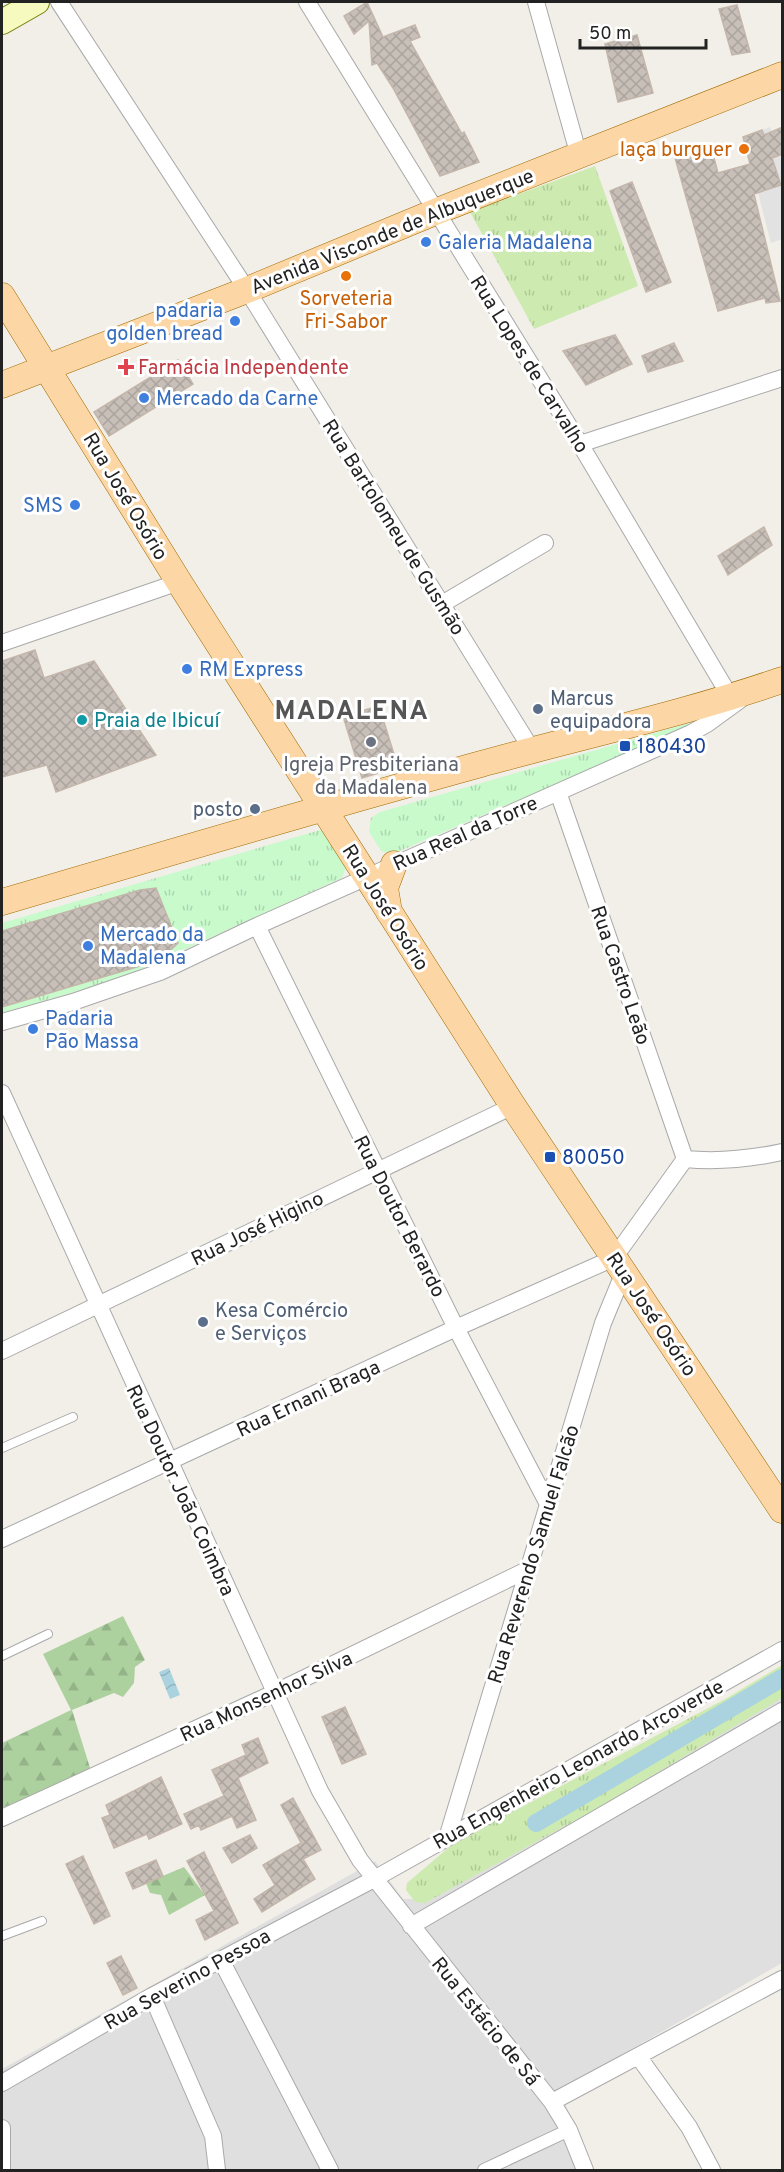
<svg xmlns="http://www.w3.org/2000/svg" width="784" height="2172" viewBox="0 0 784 2172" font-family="Overpass,sans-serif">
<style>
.residential{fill:#e0dfdf}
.grass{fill:url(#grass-tufts)}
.forest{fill:url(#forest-firs)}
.park{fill:url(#park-tufts)}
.parking{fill:#e2e2e2}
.water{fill:url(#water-waves)}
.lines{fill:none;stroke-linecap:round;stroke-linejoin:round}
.canal{stroke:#aad3df;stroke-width:18}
.building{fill:url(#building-cross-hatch);stroke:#c4b6ab;stroke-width:1.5}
.service-casing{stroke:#a9a9a9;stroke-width:10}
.pedestrian-casing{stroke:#a9a9a9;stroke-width:14}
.minor-casing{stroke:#a9a9a9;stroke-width:18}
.secondary-casing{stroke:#707d05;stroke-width:26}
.primary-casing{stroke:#a06b00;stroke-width:27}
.service{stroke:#fff;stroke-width:8}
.pedestrian{stroke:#fff;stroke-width:12}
.minor{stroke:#fff;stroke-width:16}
.secondary{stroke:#f7fabf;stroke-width:24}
.primary{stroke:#fcd6a4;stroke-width:26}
.food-dot{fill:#e8710a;stroke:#fff;stroke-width:2}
.shop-dot{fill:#3f7fe0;stroke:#fff;stroke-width:2}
.health-dot{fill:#e0444e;stroke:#fff;stroke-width:2}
.service-dot{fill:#5c6f8a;stroke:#fff;stroke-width:2}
.culture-dot{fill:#0f9aa8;stroke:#fff;stroke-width:2}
.worship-dot{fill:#6b7280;stroke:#fff;stroke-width:2}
.transit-dot{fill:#1a4fb4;stroke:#fff;stroke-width:2}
.labels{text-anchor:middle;stroke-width:6;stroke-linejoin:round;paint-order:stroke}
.food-label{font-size:20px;fill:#c56008;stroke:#fff;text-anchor:end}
.street-label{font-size:20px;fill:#222;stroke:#fff}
.shop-label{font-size:20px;fill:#366cbe;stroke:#fff;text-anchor:start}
.health-label{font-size:20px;fill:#be3a42;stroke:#fff;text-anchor:start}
.service-label{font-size:20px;fill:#4e5e75;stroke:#fff;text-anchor:start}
.culture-label{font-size:20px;fill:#0d838f;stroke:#fff;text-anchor:start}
.transit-label{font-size:20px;fill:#164399;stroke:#fff;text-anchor:start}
.worship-label{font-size:20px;fill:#5b616d;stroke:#fff}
.district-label{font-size:26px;font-weight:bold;letter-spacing:1.5px;fill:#555;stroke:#fff}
</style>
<defs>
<pattern id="grass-tufts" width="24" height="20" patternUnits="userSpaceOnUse" patternTransform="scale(1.5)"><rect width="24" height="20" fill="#cdebb0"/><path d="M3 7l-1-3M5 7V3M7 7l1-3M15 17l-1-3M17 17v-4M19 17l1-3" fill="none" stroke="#b0c997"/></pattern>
<pattern id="forest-firs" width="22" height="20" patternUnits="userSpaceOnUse" patternTransform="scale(1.5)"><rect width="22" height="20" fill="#add19e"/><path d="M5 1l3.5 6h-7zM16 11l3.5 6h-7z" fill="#95b388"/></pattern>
<pattern id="park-tufts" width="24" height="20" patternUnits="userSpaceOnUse" patternTransform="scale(1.5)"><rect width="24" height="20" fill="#c8facc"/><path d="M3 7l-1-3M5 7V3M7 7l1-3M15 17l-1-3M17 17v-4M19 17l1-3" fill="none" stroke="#acd6af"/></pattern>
<pattern id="water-waves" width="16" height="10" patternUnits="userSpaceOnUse" patternTransform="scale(1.5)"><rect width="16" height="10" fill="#aad3df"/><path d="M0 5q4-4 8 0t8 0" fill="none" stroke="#92b5bf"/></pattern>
<pattern id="building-cross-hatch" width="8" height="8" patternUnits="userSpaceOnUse" patternTransform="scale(1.5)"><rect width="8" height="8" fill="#c7bfb8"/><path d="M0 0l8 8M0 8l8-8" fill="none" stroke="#aba49e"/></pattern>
</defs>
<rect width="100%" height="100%" fill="#f2efe9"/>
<path class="residential" d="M782,1690V1963L560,2090L591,2170H2V2069L375,1861L403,1899H425Z"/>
<path class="grass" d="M595,166L638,286L534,329L470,212Z
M782,1665V1698L594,1810L425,1903L415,1902L406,1890L407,1883L454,1843L727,1698Z"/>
<path class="forest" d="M123,1616L145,1660L135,1667L134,1683L123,1697L114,1693L72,1710L91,1771L2,1808V1743L71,1710L43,1654Z
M184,1867L205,1895L169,1915L161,1895L150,1893L146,1883Z"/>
<path class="park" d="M714,716L395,853L382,852L369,832L371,818L380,812Z
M320,830L324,831L347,865L342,878L119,979L2,1013V923Z"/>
<path class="parking" d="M770,127L782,162V239L771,243L758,193L781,185L762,130Z"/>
<path class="water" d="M169,1668L180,1695L170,1699L159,1672Z"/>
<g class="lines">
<path class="canal" d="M536,1823L782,1678"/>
</g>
<path class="building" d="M367,2L383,37L415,25L420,37L410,41L462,134L464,132L479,162L440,176L393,88L377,63L372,65L369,21L354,34L344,16Z
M737,5L750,52L732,55L719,9Z
M637,35L653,93L618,102L605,44Z
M783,127V154L772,158L781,185L754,194L780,301L766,303L765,298L718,311L675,158L710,143L718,173L750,164L743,137L762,130L764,135Z
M632,182L671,282L646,292L610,191Z
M615,335L632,364L586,385L563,351Z
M674,343L683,361L648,372L642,356Z
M178,360L193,384L109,436L94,412Z
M764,527L772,545L728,575L718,556Z
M35,650L44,678L94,661L156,755L56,792L47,765L2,777V661Z
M379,706L398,767L362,778L343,716Z
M156,888L178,943L160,960L2,1007V931L140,890Z
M345,1707L366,1754L342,1764L322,1717Z
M258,1738L268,1763L238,1778L256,1820L237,1828L232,1816L201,1830L199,1825L191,1829L184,1814L224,1796L212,1770L246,1755L242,1745Z
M161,1777L182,1824L149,1839L147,1834L114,1848L102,1818L110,1815L106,1805Z
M293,1798L321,1850L303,1859L315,1879L262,1912L254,1899L275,1885L263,1865L301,1843L281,1805Z
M250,1835L257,1848L232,1863L223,1848Z
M204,1852L238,1923L205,1940L196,1920L214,1911L187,1861Z
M83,1856L110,1916L94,1924L66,1864Z
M156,1860L163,1876L133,1889L126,1873Z
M121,1956L137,1988L123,1995L107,1963Z"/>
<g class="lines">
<defs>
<path id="service" d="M2,1448L73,1417
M2,1656L48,1634
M2,1936L42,1921"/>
<path id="pedestrian" d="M484,2170L569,2130"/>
<path id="minor" d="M59,2L247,290L532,750
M307,2L580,444L731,698
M536,2L579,156
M580,444L782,378
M442,604L545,543
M2,643L179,582
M558,792L685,1159
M257,926L456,1328L548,1504
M2,1022L73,1002L160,972L257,926L691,733L707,724L740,700
M2,1093L320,1791L360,1860L552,2102L569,2130L585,2170
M685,1159C718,1162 750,1159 782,1152
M2,1351L513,1106
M2,1539L456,1328L614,1258L685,1159
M2,1818L274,1693L529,1569
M447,1838L603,1323L624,1272
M411,1926L782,1711
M221,1960L330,2170
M152,1996L213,2136L217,2170
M638,2056L689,2127L712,2170
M2,2083L152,1996L374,1879L782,1650
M552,2102L782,1979
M2,2128V2170"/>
<path id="secondary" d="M2,22L37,2"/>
<path id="primary" d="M2,296L179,582L513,1106L782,1510
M2,385L247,290L435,212L782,75
M2,902C161,855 321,808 481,764C582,736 684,714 782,680
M389,912L385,888L394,864"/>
</defs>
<use href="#service" class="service-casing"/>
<use href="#pedestrian" class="pedestrian-casing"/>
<use href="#minor" class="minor-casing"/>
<use href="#secondary" class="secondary-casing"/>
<use href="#primary" class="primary-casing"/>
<use href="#service" class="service"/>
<use href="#pedestrian" class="pedestrian"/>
<use href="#minor" class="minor"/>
<use href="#secondary" class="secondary"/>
<use href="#primary" class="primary"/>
</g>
<g class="food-dot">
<circle cx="744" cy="149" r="6"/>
<circle cx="346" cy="276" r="6"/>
</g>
<g class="shop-dot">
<circle cx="426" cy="242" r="6"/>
<circle cx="235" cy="321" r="6"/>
<circle cx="144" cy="398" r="6"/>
<circle cx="75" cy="505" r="6"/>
<circle cx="187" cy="669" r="6"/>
<circle cx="88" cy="946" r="6"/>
<circle cx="33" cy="1029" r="6"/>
</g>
<path class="health-dot" d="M123 358h6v6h6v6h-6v6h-6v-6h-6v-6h6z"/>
<g class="service-dot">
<circle cx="538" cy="709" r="6"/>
<circle cx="255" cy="809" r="6"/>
<circle cx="203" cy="1322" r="6"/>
</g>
<circle class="culture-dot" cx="82" cy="720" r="6"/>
<circle class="worship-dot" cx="371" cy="742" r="6"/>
<g class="transit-dot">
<rect x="619" y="740" width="12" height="12" rx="3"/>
<rect x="544" y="1151" width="12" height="12" rx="3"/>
</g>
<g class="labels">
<g class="food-label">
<text x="732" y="156">laça burguer</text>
<text x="346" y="305" text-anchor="middle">Sorveteria<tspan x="346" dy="23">Fri-Sabor</tspan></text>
</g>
<g class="street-label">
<text transform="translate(392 231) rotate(-22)" y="7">Avenida Visconde de Albuquerque</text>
<text transform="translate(530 364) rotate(58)" y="7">Rua Lopes de Carvalho</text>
<text transform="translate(126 496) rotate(59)" y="7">Rua José Osório</text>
<text transform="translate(394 527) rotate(58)" y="7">Rua Bartolomeu de Gusmão</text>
<text transform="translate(465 833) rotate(-24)" y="7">Rua Real da Torre</text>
<text transform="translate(386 907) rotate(58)" y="7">Rua José Osório</text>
<text transform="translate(621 975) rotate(71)" y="7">Rua Castro Leão</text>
<text transform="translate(400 1216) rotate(63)" y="7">Rua Doutor Berardo</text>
<text transform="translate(257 1228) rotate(-26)" y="7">Rua José Higino</text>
<text transform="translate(652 1314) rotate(56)" y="7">Rua José Osório</text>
<text transform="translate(308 1398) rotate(-25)" y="7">Rua Ernani Braga</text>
<text transform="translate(181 1490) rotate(65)" y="7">Rua Doutor João Coimbra</text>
<text transform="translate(533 1554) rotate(-73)" y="7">Rua Reverendo Samuel Falcão</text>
<text transform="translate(266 1696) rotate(-25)" y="7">Rua Monsenhor Silva</text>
<text transform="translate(578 1764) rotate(-29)" y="7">Rua Engenheiro Leonardo Arcoverde</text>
<text transform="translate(187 1979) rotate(-29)" y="7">Rua Severino Pessoa</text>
<text transform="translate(486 2021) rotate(51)" y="7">Rua Estácio de Sá</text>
</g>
<g class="shop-label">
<text x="438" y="249">Galeria Madalena</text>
<text x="223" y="317" text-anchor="end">padaria<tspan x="223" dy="23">golden bread</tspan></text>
<text x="156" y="405">Mercado da Carne</text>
<text x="63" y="512" text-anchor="end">SMS</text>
<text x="199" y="676">RM Express</text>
<text x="100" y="941">Mercado da<tspan x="100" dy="23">Madalena</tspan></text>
<text x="45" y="1025">Padaria<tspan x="45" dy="23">Pão Massa</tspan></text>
</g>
<g class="health-label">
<text x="138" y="374">Farmácia Independente</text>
</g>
<g class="service-label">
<text x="550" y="705">Marcus<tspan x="550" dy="23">equipadora</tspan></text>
<text x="243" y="816" text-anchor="end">posto</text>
<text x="215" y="1317">Kesa Comércio<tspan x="215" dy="23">e Serviços</tspan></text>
</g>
<g class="culture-label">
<text x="94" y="727">Praia de Ibicuí</text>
</g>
<g class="transit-label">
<text x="637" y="753">180430</text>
<text x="562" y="1164">80050</text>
</g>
<g class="worship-label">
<text x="371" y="771">Igreja Presbiteriana<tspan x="371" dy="23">da Madalena</tspan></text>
</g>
<g class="district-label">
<text x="352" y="719">MADALENA</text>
</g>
</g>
<rect width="784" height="2172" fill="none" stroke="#222222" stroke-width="6"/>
<path d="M580 39v9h126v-9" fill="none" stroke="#222222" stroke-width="3"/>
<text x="589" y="39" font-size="18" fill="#222222" stroke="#ffffff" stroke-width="4.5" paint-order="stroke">50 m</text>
</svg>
